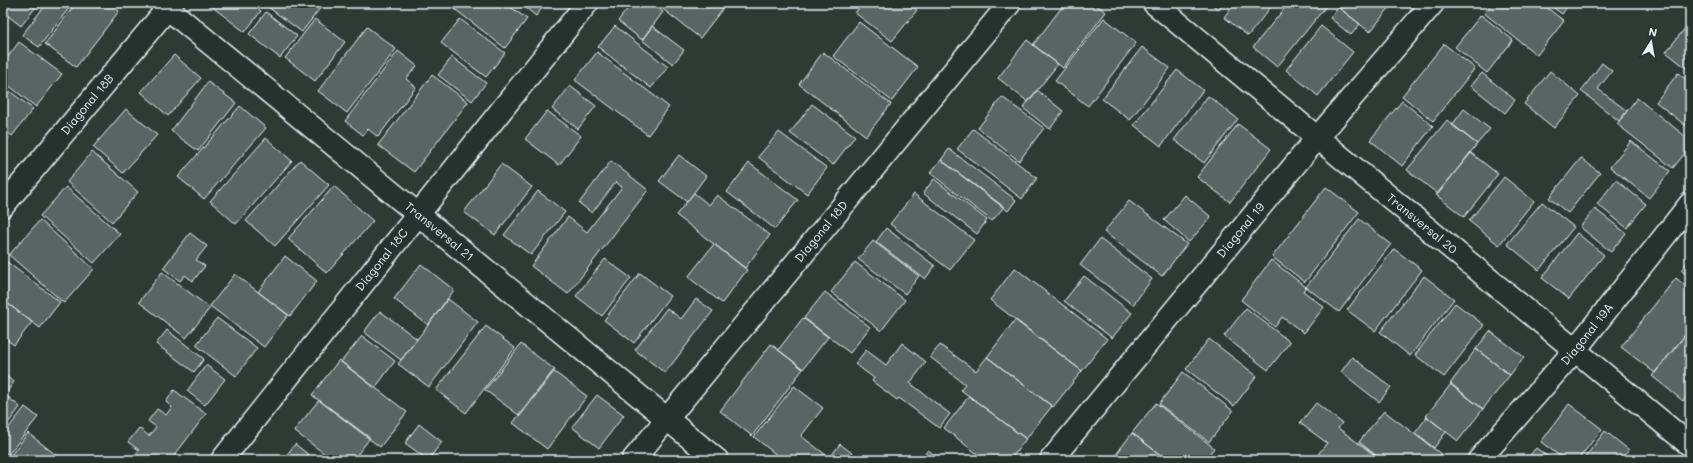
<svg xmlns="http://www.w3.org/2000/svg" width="1693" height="463" viewBox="0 0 1693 463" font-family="Mali,sans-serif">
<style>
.building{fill:#596563;stroke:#e8f1f8}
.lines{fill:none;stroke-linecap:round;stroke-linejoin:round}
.minor-casing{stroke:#e8f1f8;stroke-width:25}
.minor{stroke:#26332d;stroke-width:22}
.labels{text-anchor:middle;stroke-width:3;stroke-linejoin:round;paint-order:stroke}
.street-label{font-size:12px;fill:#e8f1f8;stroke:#26332d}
</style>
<rect width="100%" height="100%" fill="#2e3b35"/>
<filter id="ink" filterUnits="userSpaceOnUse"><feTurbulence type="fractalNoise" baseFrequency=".025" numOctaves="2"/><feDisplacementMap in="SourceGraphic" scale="8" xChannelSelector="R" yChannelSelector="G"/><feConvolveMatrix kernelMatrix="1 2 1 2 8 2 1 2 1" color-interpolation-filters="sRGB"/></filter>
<g filter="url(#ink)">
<path class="building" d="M3,3H39L21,26L3,12Z
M47,3H73L39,47L22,35Z
M76,3H109L119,11L76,67L45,44Z
M213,3H251L261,11L245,32L211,6Z
M271,3H324L302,32L268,7Z
M454,3H505L527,19L505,48L452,7Z
M520,3H546L536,16Z
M632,3H651L663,12L642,40L618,21Z
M655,3H719L724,7L700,38Z
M863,3H907L917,10L892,41L855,13Z
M1065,3H1094L1106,12L1063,68L1033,45Z
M1210,3H1225L1219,10Z
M1235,3H1274L1248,36L1224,17Z
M1289,3H1324L1327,5L1277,67L1253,47Z
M1342,3H1393L1370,32L1338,7Z
M1492,3H1541L1564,21L1537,55L1484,13Z
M1547,3H1570L1562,14Z
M1338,7L1360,24L1351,35L1330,18Z
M266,12L297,36L280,58L249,34Z
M1481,15L1513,40L1487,73L1455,47Z
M1104,18L1136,43L1088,106L1055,81Z
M315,19L345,42L315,81L285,58Z
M460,19L505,53L486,77L441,43Z
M859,22L918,67L892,101L833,56Z
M1690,22V71L1666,52Z
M615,26L668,67L651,88L598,47Z
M652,26L684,50L673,64L642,40Z
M1321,26L1353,52L1318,96L1286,70Z
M367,27L396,49L347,113L318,91Z
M1027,40L1058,64L1028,102L998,78Z
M19,42L62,74L36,107L3,81V63Z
M1444,44L1475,68L1433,121L1402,96Z
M1142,47L1170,68L1130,120L1102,99Z
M398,51L417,66L406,79L416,87L378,137L368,129L363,135L345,121Z
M597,52L669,107L648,135L575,80Z
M823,52L891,104L866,136L799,84Z
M174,55L201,78L168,116L141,92Z
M452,57L486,83L472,101L438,75Z
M1602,63L1612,71L1598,89L1627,111L1619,121L1581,91Z
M1177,70L1203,90L1161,146L1134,125Z
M1550,71L1580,96L1554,128L1524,104Z
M1482,73L1515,100L1505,113L1471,86Z
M1678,73L1690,83V129L1656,102Z
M432,75L468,102L414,172L378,145Z
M208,82L236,103L198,151L171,131Z
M3,86L33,109L12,136L3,129Z
M570,86L596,106L578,129L552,109Z
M1037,90L1063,111L1050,129L1023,108Z
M1208,96L1238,119L1204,163L1174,140Z
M1002,97L1044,128L1019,161L978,128Z
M1637,98L1690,140V147L1673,168L1617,124Z
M1402,101L1433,126L1402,166L1370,140Z
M812,104L855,136L833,165L790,133Z
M240,106L266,128L204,199L178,177Z
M126,109L157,135L123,173L93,147Z
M1464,109L1490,129L1477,144L1452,125Z
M547,111L581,136L559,165L525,139Z
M1447,120L1477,144L1438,194L1407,170Z
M1238,124L1271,149L1230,202L1197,177Z
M973,129L1037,178L1022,199L957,149Z
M779,132L827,168L807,194L758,157Z
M3,133L9,138L3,145Z
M266,138L292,161L236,224L210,201Z
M1631,141L1670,171L1649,198L1610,167Z
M949,149L1016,200L1008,211L941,160Z
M92,152L138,192L112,222L67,182Z
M1471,153L1498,174L1464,217L1436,195Z
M679,155L706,176L687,202L659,181Z
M1581,158L1600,173L1568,213L1549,198Z
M300,160L329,185L275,246L246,221Z
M941,160L1004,207L992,221L930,173Z
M611,161L648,190L568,294L531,266L568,217L587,232L622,187L616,182L592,213L579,203Z
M749,163L798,200L775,229L727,192Z
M501,164L532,187L495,235L464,212Z
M1504,177L1534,201L1499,245L1469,221Z
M934,179L987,220L977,234L923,193Z
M1616,180L1646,204L1627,228L1597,204Z
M334,186L373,221L327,273L288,239Z
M66,187L120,234L94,263L40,216Z
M1326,187L1359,212L1305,282L1272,257Z
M538,191L565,212L531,255L504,235Z
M694,193L709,205L717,195L770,235L745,268L676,215Z
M914,194L974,240L950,270L890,224Z
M1185,195L1211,217L1189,242L1164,220Z
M1129,201L1187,244L1162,276L1104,232Z
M1542,202L1574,227L1539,270L1507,244Z
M1595,209L1626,233L1611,252L1580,227Z
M1359,219L1391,244L1339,312L1306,287Z
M40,220L94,269L64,303L9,255Z
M886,228L935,266L925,279L876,242Z
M190,233L207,246L196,260L205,266L193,281L185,275L180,281L163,268Z
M1577,233L1604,255L1569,299L1542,278Z
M1100,239L1152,279L1133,305L1080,265Z
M873,241L919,276L905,294L858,259Z
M714,244L747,270L722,303L688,277Z
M1394,249L1422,270L1375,331L1347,310Z
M285,256L317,281L290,316L258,292Z
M3,259L60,302L40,328L3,300Z
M605,259L631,278L602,316L576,296Z
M1690,259V278L1681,270Z
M1271,260L1306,287L1303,291L1324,307L1304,333L1282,317L1275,327L1241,300Z
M855,262L905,300L881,331L831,292Z
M421,264L454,290L428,325L394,299Z
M1015,268L1107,339L1082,371L990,300Z
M162,272L210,308L186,338L139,302Z
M640,273L670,296L634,343L604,320Z
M235,274L288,315L264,347L210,306Z
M1084,276L1132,313L1112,338L1064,301Z
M1424,276L1454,299L1410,356L1380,332Z
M1676,278L1690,290V329L1655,373L1621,347Z
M825,292L870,327L850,353L804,318Z
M448,299L478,322L429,387L398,364Z
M696,299L713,311L665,373L635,350L667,308L681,319Z
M3,300L32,322L14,345L3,337Z
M1455,303L1484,325L1444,377L1415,355Z
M1246,308L1290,342L1268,370L1224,336Z
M380,311L417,339L401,360L364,332Z
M217,318L257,348L236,376L196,345Z
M803,318L828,337L803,369L778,350Z
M1015,320L1082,371L1053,407L987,357Z
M486,326L515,348L466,413L436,390Z
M1690,329V392L1683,401L1652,376Z
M167,330L204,359L194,372L156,344Z
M1490,331L1524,357L1510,375L1476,349Z
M362,336L395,361L375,388L341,362Z
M1209,339L1257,376L1234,406L1186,369Z
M902,343L926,362L910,383L950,414L939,428L899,398L897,400L872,381L874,378L855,364L866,350L886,365Z
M521,344L555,370L520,416L485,390Z
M771,344L803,369L752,436L720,411Z
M940,345L976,371L987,357L1052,406L1026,439L961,390L965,384L930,357Z
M1476,349L1510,375L1483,409L1450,384Z
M1352,357L1391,387L1379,402L1341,372Z
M339,360L407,412L380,447L312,395Z
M206,365L225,379L205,405L187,391Z
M553,371L587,396L547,449L513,423Z
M1183,372L1233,411L1209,442L1159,404Z
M3,374L14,382L3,397Z
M1451,384L1483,409L1458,441L1426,416Z
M794,386L823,408L801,436L830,458L828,460H783L754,437Z
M174,390L206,414L171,460H131L139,450L128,442L139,428L149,436L156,427L148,421L157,409L166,415L172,407L166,402Z
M597,395L624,415L599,448L572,427Z
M969,396L1026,439L1010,460H985L944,428Z
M8,397L20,407L3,430V403Z
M319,400L370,438L353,460H333L294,431Z
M1156,403L1214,448L1205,460H1167L1132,433Z
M1316,403L1342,423L1338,428L1381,460H1317L1315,458L1327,443L1300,423Z
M1569,404L1602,429L1578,460H1565L1541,442Z
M25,407L38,417L8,455L3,451V435Z
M1384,411L1441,454L1436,460H1382L1359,442Z
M1427,417L1446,432L1434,448L1415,433Z
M419,424L442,442L428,460L405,443Z
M1605,431L1629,450L1621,460H1583Z
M28,433L56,455L52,460H7Z
M1132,433L1167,460H1112Z
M295,444L315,460H283Z
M840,444L861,460H828Z
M1536,448L1552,460H1526Z
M928,450L941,460H920Z
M978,455L985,460H974Z"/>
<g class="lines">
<defs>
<g id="minor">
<path id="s1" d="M161,3L717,460"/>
<path id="s2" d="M1154,3L1690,445"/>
<path id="s3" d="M3,206L172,3"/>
<path id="s4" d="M222,460L587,3"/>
<path id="s5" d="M633,460L1010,3"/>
<path id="s6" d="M1051,460L1317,138L1433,3"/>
<path id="s7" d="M1479,460L1575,350L1690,204"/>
</g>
</defs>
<use href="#minor" class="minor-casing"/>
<use href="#minor" class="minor"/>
</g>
</g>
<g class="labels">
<g class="street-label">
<text dy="4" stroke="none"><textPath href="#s3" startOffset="132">Diagonal 18B</textPath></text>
<text dy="4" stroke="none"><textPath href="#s2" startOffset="347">Transversal 20</textPath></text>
<text dy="4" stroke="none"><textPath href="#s6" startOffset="298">Diagonal 19</textPath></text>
<text dy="4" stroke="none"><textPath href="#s1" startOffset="360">Transversal 21</textPath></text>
<text dy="4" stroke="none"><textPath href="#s5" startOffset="296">Diagonal 18D</textPath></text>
<text dy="4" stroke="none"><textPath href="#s4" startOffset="256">Diagonal 18C</textPath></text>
<text dy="4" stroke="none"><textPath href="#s7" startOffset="166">Diagonal 19A</textPath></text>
</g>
</g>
<rect width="1693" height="463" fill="none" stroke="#26332d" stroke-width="16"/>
<rect x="8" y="8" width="1677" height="447" fill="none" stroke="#e8f1f8" stroke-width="1.5" filter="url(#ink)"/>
<g transform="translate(1651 42) rotate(11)" stroke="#26332d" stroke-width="3" paint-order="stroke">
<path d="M0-3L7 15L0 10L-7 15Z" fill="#e8f1f8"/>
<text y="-6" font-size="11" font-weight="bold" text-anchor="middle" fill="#e8f1f8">N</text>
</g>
</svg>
